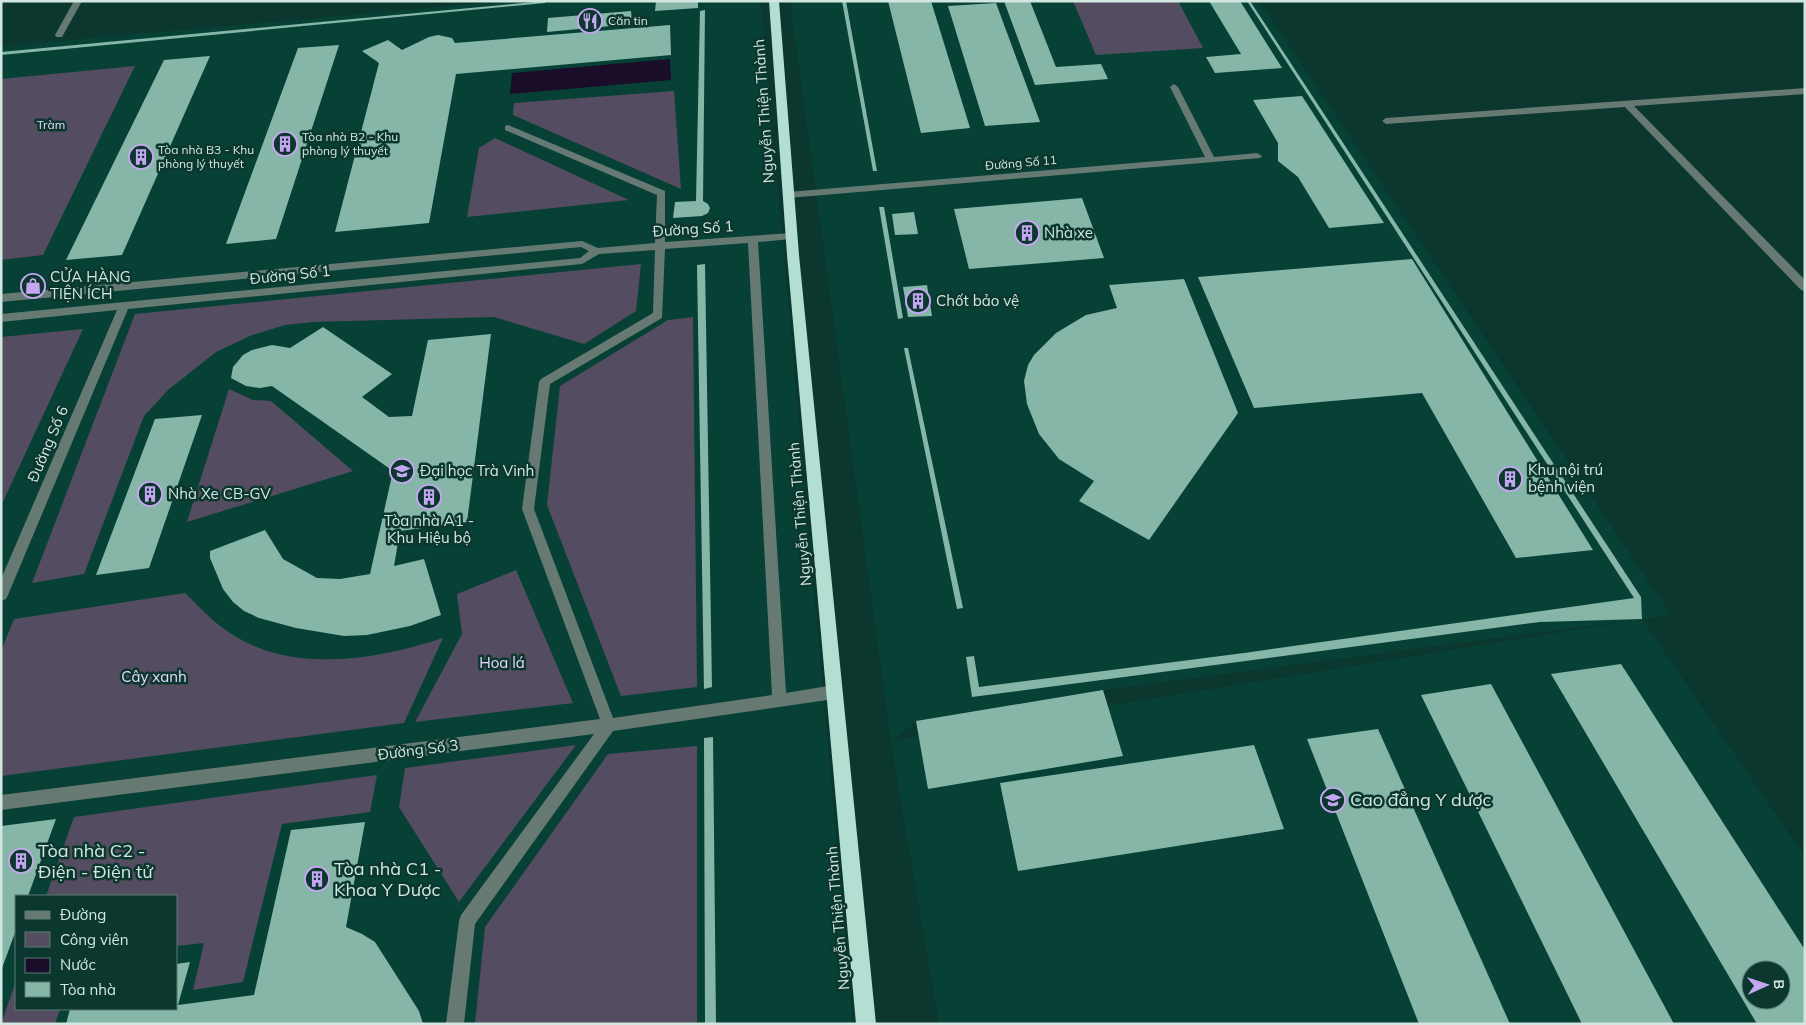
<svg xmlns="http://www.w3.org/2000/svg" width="1806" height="1025" viewBox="0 0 1806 1025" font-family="Mulish,sans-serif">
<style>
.built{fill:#074136;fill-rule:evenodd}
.green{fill:#544c60}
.water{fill:#1a0d29}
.building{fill:#86b6a8;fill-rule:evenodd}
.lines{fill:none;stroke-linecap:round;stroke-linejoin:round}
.minor{fill:#677973;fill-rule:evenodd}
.highway{fill:#b2dfd2;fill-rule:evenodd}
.labels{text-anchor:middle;stroke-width:5;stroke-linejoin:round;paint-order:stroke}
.far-poi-label{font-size:12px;fill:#d1e7e0;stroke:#0c372e;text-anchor:start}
.far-park-label{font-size:12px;fill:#e6d8fc;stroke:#0c372e}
.far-street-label{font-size:12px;fill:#d1e7e0;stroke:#0c372e}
.street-label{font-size:15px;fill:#d1e7e0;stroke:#0c372e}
.poi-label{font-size:15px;fill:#d1e7e0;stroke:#0c372e;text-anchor:start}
.park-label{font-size:15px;fill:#e6d8fc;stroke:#0c372e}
.near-poi-label{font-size:18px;fill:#d1e7e0;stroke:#0c372e;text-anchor:start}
</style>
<rect width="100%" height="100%" fill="#0c372e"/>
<path class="built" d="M505,1H761L853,1024H1V46ZM16,896H176V1009H16Z
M790,1H1259L1671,615L1103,690L916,721L892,741L1642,619L1805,857V1024H939L891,742ZM1751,970H1781V1000H1751Z"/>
<path class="green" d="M1073,1H1178L1203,48L1096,55Z
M135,66L43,255L1,260V79Z
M674,91L681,189L513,115L514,103Z
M495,138L629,200L467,217L479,148Z
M641,264L636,311L584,344L494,317L313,322L285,325L252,335L216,352L168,390L144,416L84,574L32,583L135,314Z
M693,317L697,687L621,696L547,505L560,386L668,320Z
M83,329L1,506V337Z
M229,389L253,400L271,401L353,471L187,522Z
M516,570L573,703L415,722L462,634L457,594Z
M185,593C201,609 218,627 238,638C299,673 379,659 443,638L404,723L1,776V651L14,619Z
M576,745L459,902L399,807L405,768Z
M697,746V1024H475L485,927L608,754Z
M377,775L370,812L282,824L243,982L193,990L204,943L176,946V896H46L74,817Z
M16,981V1009H60L55,1024H1Z"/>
<path class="water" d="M670,59L671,80L510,94L512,73Z"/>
<path class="building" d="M545,1V3L1,55V52Z
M656,1H698V8L655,11Z
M842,1H846L877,171H873Z
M888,1H931L970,128L921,133Z
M1004,1H1030L1056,67L1101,64L1108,79L1035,85Z
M1209,1H1240L1282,68L1215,73L1206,57L1241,54Z
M1247,1H1250L1641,597L1642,619L1540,622L972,697L966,657L974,656L979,687L1244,653L1634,598Z
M996,3L1040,122L985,126L948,6Z
M705,10L703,201L708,204L710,208L708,213L702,216L673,218L675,202L696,201L700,11Z
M631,11L632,24L547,32L548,18Z
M670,25L671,55L456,74L429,223L335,232L379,63L362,51L388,40L402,50L429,37L438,35L452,38L455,43Z
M339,45L276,239L226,244L298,48Z
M210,56L122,255L66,260L164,60Z
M1302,96L1384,223L1329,228L1298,177L1278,161V143L1253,100Z
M1082,198L1104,258L969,269L954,209Z
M879,207H884L903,318L898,319Z
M914,212L918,234L895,235L892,214Z
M1412,259L1593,550L1516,558L1422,393L1254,408L1198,277Z
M705,264L712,687L704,689L697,265Z
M1184,279L1238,413L1149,540L1079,501L1094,481L1059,459L1039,434L1027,404L1024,381L1028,365L1034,355L1056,333L1086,315L1117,308L1109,285Z
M927,285L932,316L908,317L903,287Z
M323,327L392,374L362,397L389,417L412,416L428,340L491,334L467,522L400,531L394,566L424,559L441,615L410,626L367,635L344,636L296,628L259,618L244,611L233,602L223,589L210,558V551L265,530L283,559L317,578L340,579L370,574L393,471L272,386L260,388L246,386L231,378L233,367L243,355L252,350L272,345L290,348Z
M904,348H908L963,608L957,609Z
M202,415L149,568L96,575L155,419Z
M1621,664L1805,950V1024H1757L1551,674ZM1751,970H1781V1000H1751Z
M1491,684L1674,1024H1582L1421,695Z
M1103,690L1123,756L928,789L916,721Z
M1378,729L1510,1024H1419L1307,739Z
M713,737L716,1024H705L704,738Z
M1254,745L1284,829L1018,871L1000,783Z
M56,819L28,896H16V930L1,971V826Z
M365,822L346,927L362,934L375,942L419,1011L423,1024H66L70,1009H176V964L190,962L178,1005L254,995L291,830Z"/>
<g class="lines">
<path class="minor" d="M74,1H82L62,37H56L55,35Z
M1174,84L1178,87L1214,157L1257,153L1262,156L1260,158L788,198L783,195L788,192L1205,157L1170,87Z
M1805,88V94L1634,106L1805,280V291L1801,290L1625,107L1386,124L1382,121L1386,118Z
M508,125L665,191V242L791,233L796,236L791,239L758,242L786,693L834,685L839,687L841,692L839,697L834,699L613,731L475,924L464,1024H446L459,921L461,915L594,734L1,810V795L600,719L522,509L539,382L541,379L653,313L655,250L599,254L582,264L128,309L8,595L6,599L1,601V579L117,310L1,322V314L580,258L589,251L581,247L1,302V294L582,241L598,248L655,243L657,195L505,130V126ZM748,243L772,695L613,718L534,509L550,384L662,318L665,249Z"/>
<path class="highway" d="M769,1H779L799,255L876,1024H856L787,255Z"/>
</g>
<defs>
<symbol id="restaurant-ring" viewBox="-11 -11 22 22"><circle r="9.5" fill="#0c372e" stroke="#c5a6f0" stroke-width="1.5"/><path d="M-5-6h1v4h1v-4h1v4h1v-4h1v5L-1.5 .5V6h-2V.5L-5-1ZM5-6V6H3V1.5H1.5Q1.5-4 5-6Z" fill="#c5a6f0"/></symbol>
<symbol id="building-ring" viewBox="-11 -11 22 22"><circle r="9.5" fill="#0c372e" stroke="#c5a6f0" stroke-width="1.5"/><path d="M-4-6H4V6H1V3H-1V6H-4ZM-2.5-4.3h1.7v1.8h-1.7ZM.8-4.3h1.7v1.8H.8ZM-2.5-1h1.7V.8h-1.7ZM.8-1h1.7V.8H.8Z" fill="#c5a6f0"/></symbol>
<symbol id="shop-ring" viewBox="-11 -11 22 22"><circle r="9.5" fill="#0c372e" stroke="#c5a6f0" stroke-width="1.5"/><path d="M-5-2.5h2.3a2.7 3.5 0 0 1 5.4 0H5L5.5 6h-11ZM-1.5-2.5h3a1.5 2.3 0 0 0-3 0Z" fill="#c5a6f0"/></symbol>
<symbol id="university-ring" viewBox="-11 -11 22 22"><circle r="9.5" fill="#0c372e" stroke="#c5a6f0" stroke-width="1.5"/><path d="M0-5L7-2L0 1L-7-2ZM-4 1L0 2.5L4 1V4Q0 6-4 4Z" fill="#c5a6f0"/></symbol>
</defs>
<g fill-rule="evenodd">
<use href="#restaurant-ring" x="576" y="7" width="28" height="28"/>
<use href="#building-ring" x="271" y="130" width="28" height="28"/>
<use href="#building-ring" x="127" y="143" width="28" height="28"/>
<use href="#building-ring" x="1013" y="219" width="28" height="28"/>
<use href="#shop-ring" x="19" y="272" width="28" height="28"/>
<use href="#building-ring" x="904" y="287" width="28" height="28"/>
<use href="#university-ring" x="388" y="457" width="28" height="28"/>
<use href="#building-ring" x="1496" y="465" width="28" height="28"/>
<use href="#building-ring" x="136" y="480" width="28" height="28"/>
<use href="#building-ring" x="415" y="483" width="28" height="28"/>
<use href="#university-ring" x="1319" y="786" width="28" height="28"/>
<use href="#building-ring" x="7" y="847" width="28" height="28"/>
<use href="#building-ring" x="303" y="865" width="28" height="28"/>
</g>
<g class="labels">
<g class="far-poi-label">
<text x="608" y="25">Căn tin</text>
<text x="302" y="141">Tòa nhà B2 - Khu<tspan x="302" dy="14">phòng lý thuyết</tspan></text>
<text x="158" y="154">Tòa nhà B3 - Khu<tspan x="158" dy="14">phòng lý thuyết</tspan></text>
</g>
<g class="far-park-label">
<text x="51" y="129">Tràm</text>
</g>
<g class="far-street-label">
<text transform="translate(1021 163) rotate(-5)" y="4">Đường Số 11</text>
</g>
<g class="street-label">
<text transform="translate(764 111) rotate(-94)" y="5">Nguyễn Thiện Thành</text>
<text transform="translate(693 229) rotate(-4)" y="5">Đường Số 1</text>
<text transform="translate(290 275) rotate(-6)" y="5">Đường Số 1</text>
<text transform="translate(48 444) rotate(-67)" y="5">Đường Số 6</text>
<text transform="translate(800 514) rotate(-95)" y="5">Nguyễn Thiện Thành</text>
<text transform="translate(418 750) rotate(-7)" y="5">Đường Số 3</text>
<text transform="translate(838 918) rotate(-95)" y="5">Nguyễn Thiện Thành</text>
</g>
<g class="poi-label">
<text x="1044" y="238">Nhà xe</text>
<text x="50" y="282">CỬA HÀNG<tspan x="50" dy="17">TIỆN ÍCH</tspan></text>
<text x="936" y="306">Chốt bảo vệ</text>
<text x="1528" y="475">Khu nội trú<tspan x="1528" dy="17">bệnh viện</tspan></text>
<text x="420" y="476">Đại học Trà Vinh</text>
<text x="168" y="499">Nhà Xe CB-GV</text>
<text x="429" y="526" text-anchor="middle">Tòa nhà A1 -<tspan x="429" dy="17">Khu Hiệu bộ</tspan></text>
</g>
<g class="park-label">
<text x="502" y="668">Hoa lá</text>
<text x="154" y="682">Cây xanh</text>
</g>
<g class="near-poi-label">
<text x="1350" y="806">Cao đẳng Y dược</text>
<text x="38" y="857">Tòa nhà C2 -<tspan x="38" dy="21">Điện - Điện tử</tspan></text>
<text x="334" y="875">Tòa nhà C1 -<tspan x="334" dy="21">Khoa Y Dược</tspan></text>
</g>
</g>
<rect width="1806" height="1025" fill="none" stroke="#d1e7e0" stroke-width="5"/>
<rect x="15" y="895" width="162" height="115" fill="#0c372e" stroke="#5b7d75"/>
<rect x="25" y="911" width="25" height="8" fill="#677973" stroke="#5b7d75"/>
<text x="60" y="920" font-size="15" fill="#d1e7e0">Đường</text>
<rect x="25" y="932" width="25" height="15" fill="#544c60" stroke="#5b7d75"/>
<text x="60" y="945" font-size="15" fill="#d1e7e0">Công viên</text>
<rect x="25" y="958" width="25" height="15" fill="#1a0d29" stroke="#5b7d75"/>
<text x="60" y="970" font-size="15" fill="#d1e7e0">Nước</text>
<rect x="25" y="982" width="25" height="15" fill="#86b6a8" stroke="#5b7d75"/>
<text x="60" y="995" font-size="15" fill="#d1e7e0">Tòa nhà</text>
<g transform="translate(1766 985) rotate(87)"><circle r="24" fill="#0c372e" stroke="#5b7d75"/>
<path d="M0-4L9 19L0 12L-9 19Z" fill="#c5a6f0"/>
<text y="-8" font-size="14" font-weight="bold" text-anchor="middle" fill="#d1e7e0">B</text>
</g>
</svg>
